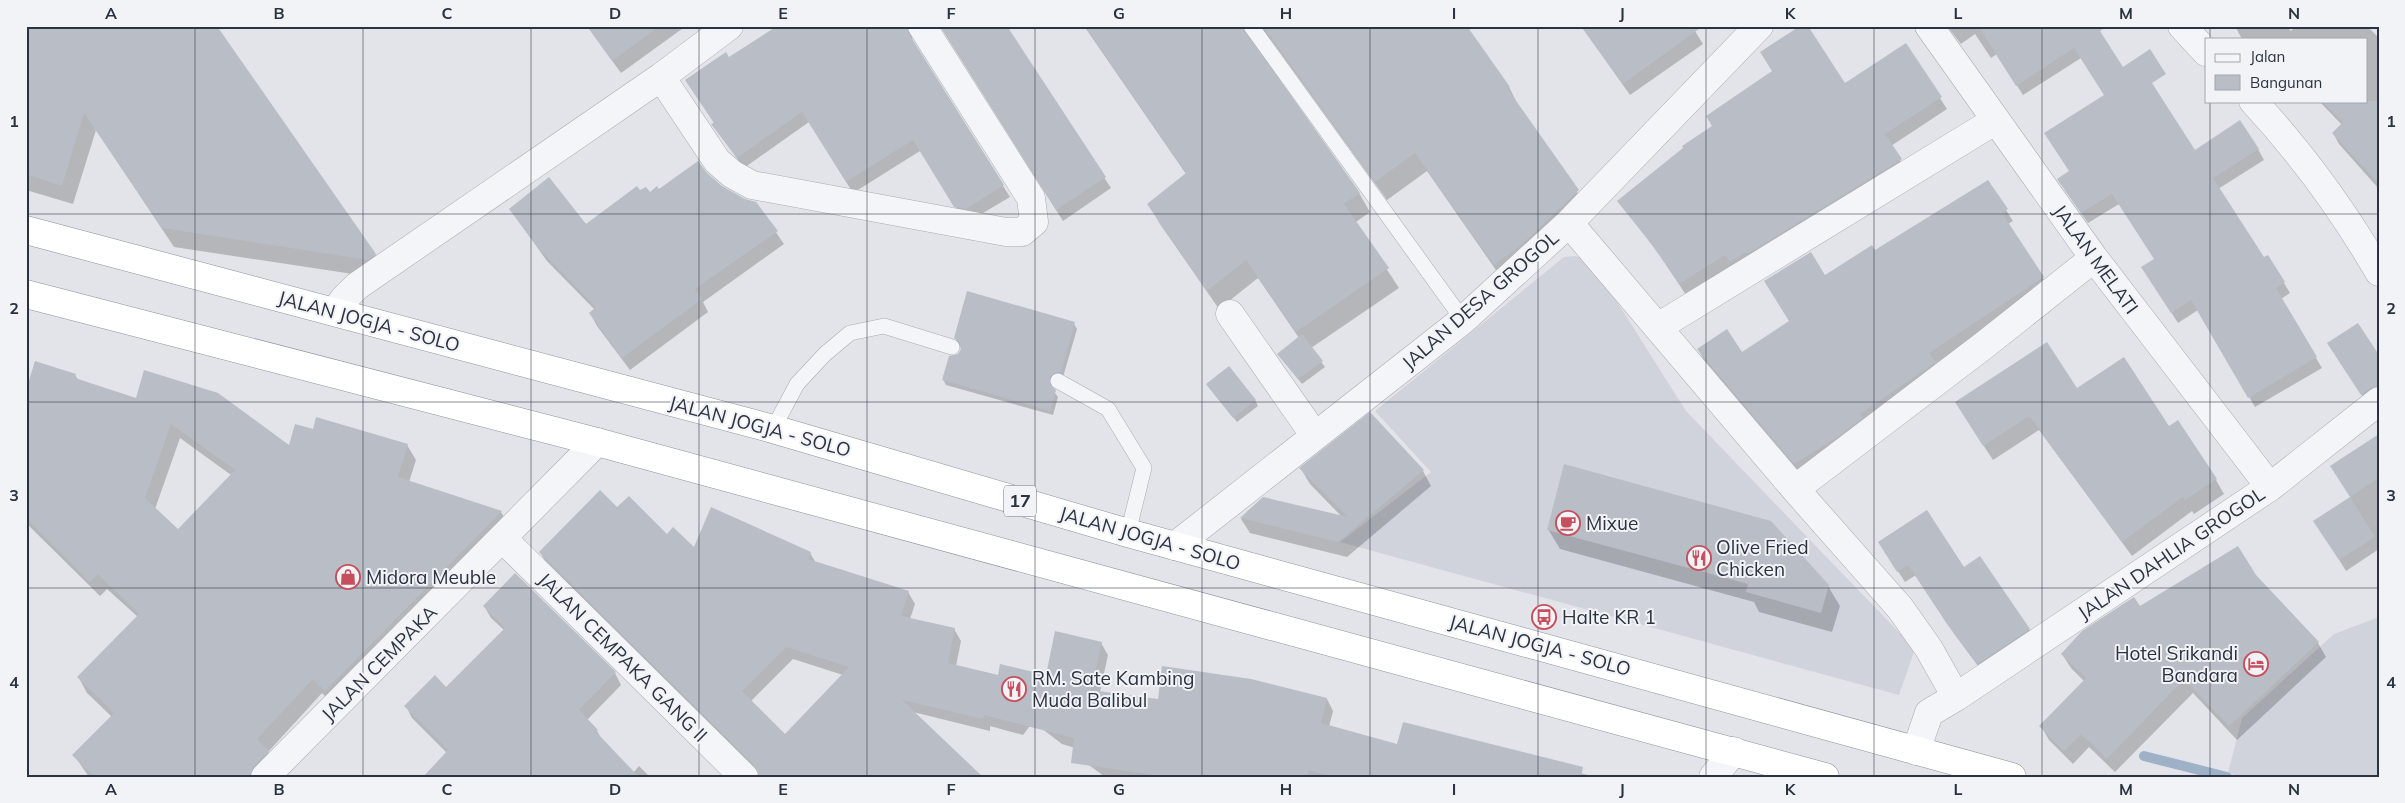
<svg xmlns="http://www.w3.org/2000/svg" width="2405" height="803" viewBox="0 0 2405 803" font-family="Mulish,sans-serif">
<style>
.built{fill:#d0d3db}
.shadow{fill:#0003;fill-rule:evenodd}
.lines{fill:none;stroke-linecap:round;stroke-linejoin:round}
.stream{stroke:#9fb1c7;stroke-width:10}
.building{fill:#b9bdc6;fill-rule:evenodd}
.service-casing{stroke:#a7abb3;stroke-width:16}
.minor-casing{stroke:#a7abb3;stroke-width:29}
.trunk-casing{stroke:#8a929f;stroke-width:29}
.service{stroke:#f4f5f8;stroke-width:15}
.minor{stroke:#f4f5f8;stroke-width:28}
.trunk{stroke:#fff;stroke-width:28}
.grid{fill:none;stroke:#2b3240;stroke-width:1;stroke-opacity:0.55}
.labels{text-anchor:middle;stroke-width:4;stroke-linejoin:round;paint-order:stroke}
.shield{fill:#f1f3f7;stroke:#666c77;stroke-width:1}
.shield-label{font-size:18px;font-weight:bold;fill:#2b3240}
.street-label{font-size:19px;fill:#2b3240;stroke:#f1f3f7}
.poi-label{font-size:19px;fill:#2b3240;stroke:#f1f3f7;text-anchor:start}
.neatline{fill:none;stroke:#2b3240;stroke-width:2}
.grid-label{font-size:16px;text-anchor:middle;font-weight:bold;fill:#2b3240}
</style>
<rect width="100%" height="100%" fill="#e2e4e9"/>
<path class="built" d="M1575,256L1584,259L1602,278L1686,411L1915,649L1899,695L1340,542L1431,472L1375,411L1564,257Z
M2379,617V777H2243L2228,773L2242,718L2334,634Z"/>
<path class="shadow" d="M26,26L375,254L386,273L379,278L174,247L96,130L73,204L26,190Z
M587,26H686L621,73Z
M781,26H917L914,31L912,39L914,45L1010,197L973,219L962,217L920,151L853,193L809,122L744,168L713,125L728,58Z
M940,26H1005L1111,188L1063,221Z
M1084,26H1466L1509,87L1519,107L1589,210L1505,283L1427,171L1387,200L1271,40L1266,36L1253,42L1359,193L1370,212L1356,222L1399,288L1311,348L1325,367L1302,384L1279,355L1299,338L1258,278L1219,309L1160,224L1149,205L1186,174Z
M1581,26H1692L1703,44L1630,95Z
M1947,26H2095L2123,69L2194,151L2258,149L2264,160L2218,189L2264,259L2268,256L2290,293L2281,299L2322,368L2255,407L2198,310L2178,323L2149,278L2155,259L2119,204L2088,223L2065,190L2070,172L2105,96L2081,58L2023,95L1997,54L1991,58L1975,34L1961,44Z
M2235,26H2286L2291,31L2296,26H2367L2379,38V189L2339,144L2333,133L2342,125L2319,101H2366V39H2242Z
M1906,45L1947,109L1891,146L1907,171L1737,272L1733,265L1686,295L1661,257L1619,201L1845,85Z
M706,174L721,187L744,200L756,203L784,244L703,302L708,312L630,370L597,326L590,313L595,310L547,261L510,209L586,225L640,192L650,194L659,191Z
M1988,182L2013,221L2008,224L2050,289L1935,364L1941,374L1801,474L1704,360L1698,349L1742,353L1791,322L1825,277L1875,252Z
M1074,324L1077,329L1063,377L1052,383V389L1058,397L1053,415L946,385L943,379L962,350L955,338Z
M2335,354L2379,357V392L2366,401Z
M75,375L78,380L290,447L313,431L407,445L416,460L409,482L501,512L509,527L334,705L322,693L268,752L277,767L268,777H89L74,755L112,717L87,693L79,678L138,617L107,589L100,596L26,523V394ZM180,438L231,475L178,531L155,509Z
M1207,385L1255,400L1258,406L1237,422Z
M2076,389L2168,428L2216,480L2224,494L2194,514L2192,511L2132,556L2039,430L1993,460L1965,417Z
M1370,414L1423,471L1431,486L1347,557L1250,533L1241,519L1263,498L1343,518L1310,484L1301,469Z
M2379,435V549L2346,571L2315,521L2351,497L2338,477Z
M617,509L694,549L810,553L816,563L908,592L915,604L910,619L954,629L961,641L956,666L999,676H1047L1101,643L1108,655L1100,692L1159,700L1327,699L1333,711L1329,727L1398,746L1555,767L1596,777H1105L1081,759L1075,748L1062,744L1033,722L1023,735L990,726V731L913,712L759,774L547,564L540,552ZM793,659L843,675L785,736L751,701Z
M1548,529L1828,586L1840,606L1832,632L1759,612L1754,602L1560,549Z
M1886,553L1964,568L2029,629L2035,640L1984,674L1955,635L1916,575L1905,582Z
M2255,576L2318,643L2326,657L2237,740L2193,693L2115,772L2089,747L2073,764L2049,740L2041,726L2084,681L2071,668L2062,654L2139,608Z
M484,606L615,673L621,685L587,720L597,731L604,743L633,773L639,766L650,777H424L447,753L412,718L406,706L446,689L504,630L491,618Z"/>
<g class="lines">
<path class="stream" d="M2144,756L2227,777"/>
</g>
<path class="building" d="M26,26H217L376,254L368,260L162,228L84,113L62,186L26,174Z
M587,26H660L612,61Z
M777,26H906L909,34L1004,185L966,209L954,207L913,140L846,182L802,112L737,158L711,124L714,123L685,80L726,52L729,57Z
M941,26H1007L1106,177L1056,210Z
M1085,26H1242L1360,193L1344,204L1389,268L1296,332L1246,260L1207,291L1147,204L1186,173Z
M1263,26H1467L1510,87L1507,88L1579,190L1521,245L1494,265L1415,153L1375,182Z
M1581,26H1703L1623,84Z
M1800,26H1808L1845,83L1906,43L1942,97L1885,134L1902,159L1747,254L1746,252L1730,262L1725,255L1679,284L1653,246L1617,201L1683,148L1682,146L1712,126L1706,116L1772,71L1760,52Z
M1978,26H2107L2100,31L2123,67L2150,49L2166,74L2152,83L2195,150L2240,120L2259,149L2213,178L2264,257L2268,255L2285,282L2276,288L2317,357L2248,398L2191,300L2171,313L2141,267L2154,259L2112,194L2081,213L2057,179L2069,171L2044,133L2104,95L2074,48L2016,86Z
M2322,101H2379V184L2332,133L2343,122Z
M698,161L707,173L722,186L745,199L756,202L778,231L695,289L702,299L622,358L589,313L596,307L538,248L509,209L549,177L586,224L637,186L640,190L646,187L650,192L657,186L659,189Z
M1988,180L2008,209L2002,213L2044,277L1929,353L1936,362L1860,414L1863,418L1839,436L1794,464L1697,349L1727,329L1742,352L1789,321L1764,281L1811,252L1825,275L1872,245L1875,250Z
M967,291L1075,322L1061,372L1054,373L1050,377V385L1056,390L1050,411L942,380L949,356L958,354L961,349L959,341L954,338Z
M2358,323L2379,355V386L2370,388L2361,395L2327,343Z
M1302,334L1323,361L1298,379L1277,354Z
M2047,342L2077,388L2124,357L2169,426L2178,420L2217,479L2185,500L2183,497L2122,542L2029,416L1983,446L1955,402Z
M35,361L76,374L75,378L136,398L144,370L218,393L289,445L295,424L313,429L316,417L408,444L398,477L502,511L325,691L313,679L257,739L269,751L254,766L250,777H94L72,755L114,713L77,677L139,614L98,574L90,582L26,518V390ZM171,424L235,470L178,529L145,498Z
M1229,366L1256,400L1233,418L1206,384Z
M1370,412L1424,470L1338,542L1240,518L1263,497L1348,517L1299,468Z
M2379,434V478L2350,497L2330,466Z
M1564,464L1771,521L1829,585L1821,613L1746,592L1748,584L1547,530Z
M600,490L617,507L629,496L667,534L673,527L694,547L711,507L811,552L808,559L909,591L901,616L955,628L948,663L998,675L1000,664L1046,675L1055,631L1102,642L1091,690L1158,699L1162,666L1251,679L1327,698L1321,723L1397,744L1403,722L1583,767L1581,777H1332L1309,770L1307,777H1169L1071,763L1074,738L984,715L983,719L902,700L983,777H759L755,766L539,552ZM786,647L849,667L785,734L742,691Z
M2350,497L2375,537L2339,560L2313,521Z
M1927,510L1964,567L1980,556L2030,629L1977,664L1947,624L1908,565L1897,572L1878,542Z
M2238,546L2256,575L2319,642L2229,726L2184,679L2107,759L2081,734L2064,751L2039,726L2086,678L2061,654L2082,631L2134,597L2140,606Z
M515,573L616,672L579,710L598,730L596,732L639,777H423L448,750L404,706L435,675L446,687L505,628L483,606Z"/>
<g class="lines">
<defs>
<path id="service" d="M1251,26L1463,320
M1058,381L1108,409L1144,468L1128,533
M773,429L797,384L825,354L850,333L884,326L952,347"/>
<path id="minor" d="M1929,26L2094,258L2270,487
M2182,26L2206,52
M661,77L717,161L732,174L752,185L1006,232H1022L1034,222L1031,198L922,26
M2253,101C2302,154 2343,210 2379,272
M1569,223L1795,489L1900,608L1929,649L1956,697L1929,713L1916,751
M335,312L344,299L357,286L661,77L729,26
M1230,314L1315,436
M1658,327L1996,120
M1795,489L1983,346L2094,258
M502,538L744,777
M1175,546L1463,320L1569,223L1759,26
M1956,697L2270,487L2379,401
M265,777L597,442
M1713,777L1734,751"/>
<path id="trunk" d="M26,230L773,429L1128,533L2012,777
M26,294L597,442L1825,777"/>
</defs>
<use href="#service" class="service-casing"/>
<use href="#minor" class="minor-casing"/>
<use href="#trunk" class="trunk-casing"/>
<use href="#service" class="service"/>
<use href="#minor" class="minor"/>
<use href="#trunk" class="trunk"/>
</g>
<path class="grid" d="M195,26V777M363,26V777M531,26V777M699,26V777M867,26V777M1035,26V777M1202,26V777M1370,26V777M1538,26V777M1706,26V777M1874,26V777M2042,26V777M2210,26V39M2210,101V777M26,214H2379M26,402H2379M26,588H2379"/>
<defs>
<symbol id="cafe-ring" viewBox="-11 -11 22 22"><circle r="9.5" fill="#f1f3f7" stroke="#c64f5e" stroke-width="1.5"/><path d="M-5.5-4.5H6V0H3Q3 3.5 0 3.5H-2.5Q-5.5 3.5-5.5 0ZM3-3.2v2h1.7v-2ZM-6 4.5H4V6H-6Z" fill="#c64f5e"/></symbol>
<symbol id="restaurant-ring" viewBox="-11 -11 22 22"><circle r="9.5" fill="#f1f3f7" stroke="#c64f5e" stroke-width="1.5"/><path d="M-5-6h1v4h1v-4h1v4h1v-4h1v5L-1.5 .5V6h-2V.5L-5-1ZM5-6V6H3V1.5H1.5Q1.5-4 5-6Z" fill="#c64f5e"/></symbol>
<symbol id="shop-ring" viewBox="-11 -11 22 22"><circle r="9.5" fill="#f1f3f7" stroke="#c64f5e" stroke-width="1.5"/><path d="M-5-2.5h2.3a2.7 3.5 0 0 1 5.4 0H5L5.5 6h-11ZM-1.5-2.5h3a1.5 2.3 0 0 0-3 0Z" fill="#c64f5e"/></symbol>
<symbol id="bus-ring" viewBox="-11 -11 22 22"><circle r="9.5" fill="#f1f3f7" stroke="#c64f5e" stroke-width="1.5"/><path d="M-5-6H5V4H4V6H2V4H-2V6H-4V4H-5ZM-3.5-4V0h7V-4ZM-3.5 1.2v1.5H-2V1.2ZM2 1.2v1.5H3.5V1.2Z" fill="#c64f5e"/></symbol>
<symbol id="hotel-ring" viewBox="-11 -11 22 22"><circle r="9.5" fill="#f1f3f7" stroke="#c64f5e" stroke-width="1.5"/><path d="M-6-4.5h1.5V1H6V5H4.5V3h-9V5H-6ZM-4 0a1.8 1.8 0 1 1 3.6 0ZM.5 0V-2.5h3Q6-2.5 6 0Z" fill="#c64f5e"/></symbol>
</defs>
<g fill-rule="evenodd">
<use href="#cafe-ring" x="1554" y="509" width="28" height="28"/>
<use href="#restaurant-ring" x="1685" y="544" width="28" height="28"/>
<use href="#shop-ring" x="334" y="563" width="28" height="28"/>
<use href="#bus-ring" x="1530" y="603" width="28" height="28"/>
<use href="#hotel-ring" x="2242" y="650" width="28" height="28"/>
<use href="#restaurant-ring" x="1000" y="675" width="28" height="28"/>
</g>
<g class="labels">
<rect class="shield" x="1004" y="485.5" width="32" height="31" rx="4"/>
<g class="shield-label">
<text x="1020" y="507">17</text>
</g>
<g class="street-label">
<text transform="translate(2096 259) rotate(54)" y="7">JALAN MELATI</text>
<text transform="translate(1480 300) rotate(-41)" y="7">JALAN DESA GROGOL</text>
<text transform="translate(369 321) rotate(15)" y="7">JALAN JOGJA - SOLO</text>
<text transform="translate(760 426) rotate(15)" y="7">JALAN JOGJA - SOLO</text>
<text transform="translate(1150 538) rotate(16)" y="7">JALAN JOGJA - SOLO</text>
<text transform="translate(2171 553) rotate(-34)" y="7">JALAN DAHLIA GROGOL</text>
<text transform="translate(1540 645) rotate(15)" y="7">JALAN JOGJA - SOLO</text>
<text transform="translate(623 657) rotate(45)" y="7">JALAN CEMPAKA GANG II</text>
<text transform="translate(379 663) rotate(-45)" y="7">JALAN CEMPAKA</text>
</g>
<g class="poi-label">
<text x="1586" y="530">Mixue</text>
<text x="1716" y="554">Olive Fried<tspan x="1716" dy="22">Chicken</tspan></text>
<text x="366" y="584">Midora Meuble</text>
<text x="1562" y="624">Halte KR 1</text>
<text x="2238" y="660" text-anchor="end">Hotel Srikandi<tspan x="2238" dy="22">Bandara</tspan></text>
<text x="1032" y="685">RM. Sate Kambing<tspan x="1032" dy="22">Muda Balibul</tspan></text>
</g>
</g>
<rect width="2405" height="803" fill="none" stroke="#f1f3f7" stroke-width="55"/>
<rect x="2205" y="38" width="162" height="65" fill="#f1f3f7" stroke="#a2a6ae"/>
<rect x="2215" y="54" width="25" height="8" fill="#f4f5f8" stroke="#a2a6ae"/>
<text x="2250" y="62" font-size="15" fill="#2b3240">Jalan</text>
<rect x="2215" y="75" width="25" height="15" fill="#b9bdc6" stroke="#a2a6ae"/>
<text x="2250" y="88" font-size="15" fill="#2b3240">Bangunan</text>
<rect x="28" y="28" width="2350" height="748" class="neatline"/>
<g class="grid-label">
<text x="111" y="19">A</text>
<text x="279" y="19">B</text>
<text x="447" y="19">C</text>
<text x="615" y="19">D</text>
<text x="783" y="19">E</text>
<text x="951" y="19">F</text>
<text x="1119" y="19">G</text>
<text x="1286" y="19">H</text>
<text x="1454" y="19">I</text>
<text x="1622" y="19">J</text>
<text x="1790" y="19">K</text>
<text x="1958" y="19">L</text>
<text x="2126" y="19">M</text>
<text x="2294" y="19">N</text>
<text x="14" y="127">1</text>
<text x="2391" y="127">1</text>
<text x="14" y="314">2</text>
<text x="2391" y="314">2</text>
<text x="14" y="501">3</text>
<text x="2391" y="501">3</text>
<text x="14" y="688">4</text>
<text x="2391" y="688">4</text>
<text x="111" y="795">A</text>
<text x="279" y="795">B</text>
<text x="447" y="795">C</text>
<text x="615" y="795">D</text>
<text x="783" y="795">E</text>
<text x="951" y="795">F</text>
<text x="1119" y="795">G</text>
<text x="1286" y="795">H</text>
<text x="1454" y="795">I</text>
<text x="1622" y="795">J</text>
<text x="1790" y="795">K</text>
<text x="1958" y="795">L</text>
<text x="2126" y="795">M</text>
<text x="2294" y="795">N</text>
</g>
</svg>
